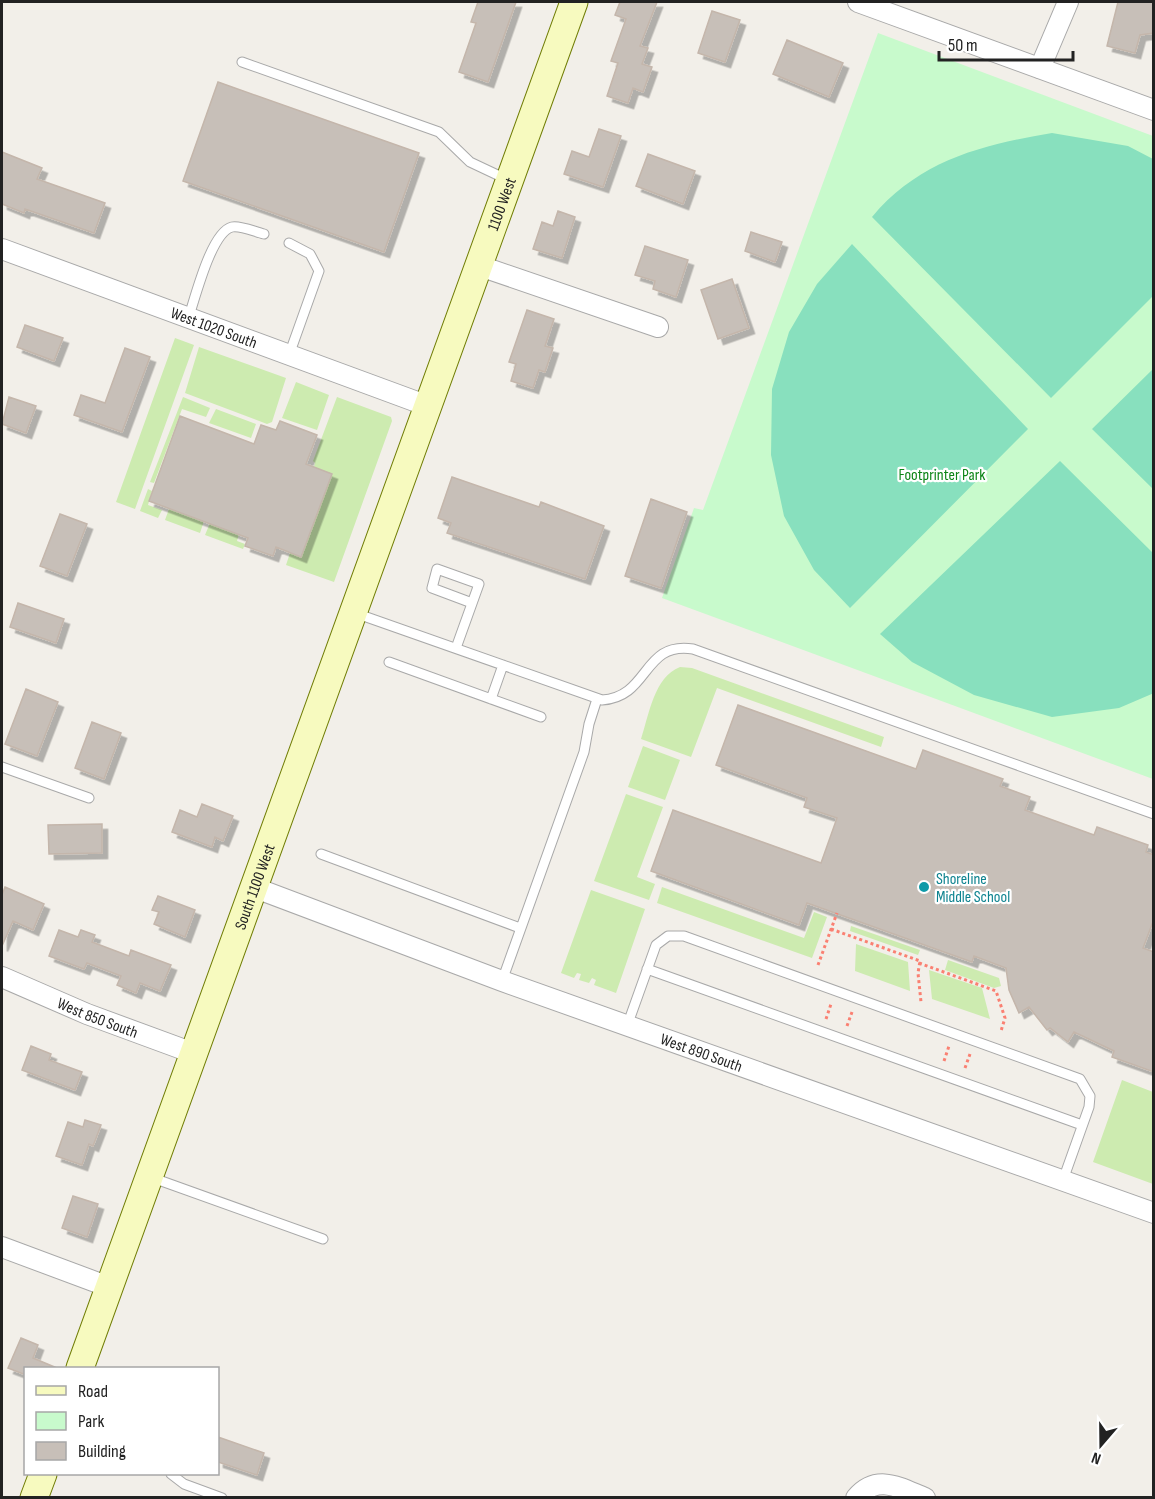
<svg xmlns="http://www.w3.org/2000/svg" width="1155" height="1499" viewBox="0 0 1155 1499" font-family="'Sofia Sans Condensed',sans-serif">
<style>
.grass{fill:#cdebb0}
.park{fill:#c8facc}
.pitch{fill:#88e0be}
.building{fill:#c7bfb8;stroke:#c4b6ab;stroke-width:1.5;filter:url(#shadow)}
.lines{fill:none;stroke-linecap:round;stroke-linejoin:round}
.lane-casing{stroke:#a9a9a9;stroke-width:11}
.street-casing{stroke:#a9a9a9;stroke-width:22}
.secondary-casing{stroke:#707d05;stroke-width:29}
.path{stroke:#fa8072;stroke-width:3;stroke-dasharray:3 3;stroke-linecap:butt}
.lane{stroke:#fff;stroke-width:9}
.street{stroke:#fff;stroke-width:20}
.secondary{stroke:#f7fabf;stroke-width:27}
.culture-dot{fill:#0f9aa8;stroke:#fff;stroke-width:2}
.labels{text-anchor:middle;stroke-width:4.5;stroke-linejoin:round;paint-order:stroke}
.street-label{font-size:16px;fill:#222;stroke:#fff}
.park-label{font-size:16px;fill:#0c8416;stroke:#fff}
.culture-label{font-size:16px;fill:#0d838f;stroke:#fff;text-anchor:start}
</style>
<defs>
<filter id="shadow"><feDropShadow dx="5.5" dy="5.5" stdDeviation="0" flood-color="#0004"/></filter>
</defs>
<rect width="100%" height="100%" fill="#f2efe9"/>
<path class="grass" d="M175,338L194,345L135,509L116,502Z
M199,347L286,378L272,422L267,424L185,393Z
M296,382L329,395L317,430L282,418Z
M183,397L210,408L206,417L182,409L154,483L150,482Z
M337,397L391,417L392,421L334,582L286,565L290,553L301,556L332,474L314,467L315,463L313,461Z
M216,409L256,424L251,438L209,423Z
M148,489L152,491L148,505L162,510L158,518L140,511Z
M169,509L204,521L200,533L165,520Z
M210,523L239,534L237,541L245,544L243,549L205,535Z
M680,667L692,668L884,737L881,747L717,688L691,757L641,739C649,715 654,677 680,667Z
M643,746L680,760L665,800L628,787Z
M626,794L663,807L637,877L655,884L649,900L594,881Z
M662,887L804,938L814,912L827,917L812,958L657,903Z
M591,890L645,909L616,993L594,985L596,980L592,978L589,983L579,980L581,974L577,973L574,978L561,973Z
M851,926L920,950L918,955L850,931Z
M856,944L908,962L910,991L855,971Z
M948,960L999,978L1001,986L994,988L945,970Z
M929,970L982,988L990,1019L932,999Z
M1122,1080L1153,1092V1184L1093,1162Z"/>
<path class="park" d="M878,33L1153,136V779L662,598L694,508L703,510Z"/>
<path class="pitch" d="M1052,133L1128,146L1153,159L1154,295L1051,398L872,217C920,160 982,145 1052,133Z
M852,244L1028,429L850,608L814,570L784,516L771,455L772,389L789,332L817,284Z
M1153,369V489L1092,429Z
M1060,461L1153,553L1154,693L1119,708L1052,717L974,695L912,662L880,634Z"/>
<path class="building" d="M478,2H516L488,82L459,72L476,23L471,22Z
M620,2H657L640,46L648,48L642,64L652,67L643,92L633,88L628,103L607,96L618,63L611,61L626,19L615,15Z
M1118,2H1154V33L1140,35L1135,53L1107,46Z
M712,11L740,20L725,62L698,53Z
M787,40L843,63L829,97L773,74Z
M218,82L419,153L384,252L183,181Z
M599,129L621,136L603,187L564,174L572,151L589,157Z
M2,152L42,168L37,179L105,203L94,233L25,209L24,213L2,204Z
M648,154L695,171L683,204L636,186Z
M558,211L575,217L562,258L533,249L542,222L553,226Z
M751,232L782,242L775,262L745,251Z
M645,246L688,260L676,297L653,289L655,281L635,275Z
M732,279L749,328L718,339L701,290Z
M527,310L554,319L545,346L553,348L545,372L539,370L533,388L511,381L516,364L509,362Z
M25,325L63,338L54,361L17,347Z
M125,348L150,357L122,432L74,415L81,395L105,403Z
M9,397L36,406L26,433L2,424Z
M180,416L254,444L261,425L276,430L280,421L317,435L306,464L332,474L301,557L276,547L273,556L245,546L248,538L149,501Z
M452,477L539,507L541,502L604,526L585,579L447,533L451,523L438,518Z
M651,499L687,512L661,588L625,576Z
M60,514L87,524L67,576L40,566Z
M18,603L64,619L56,643L10,627Z
M26,689L58,702L37,756L5,744Z
M738,705L916,769L923,750L1003,779L1000,786L1030,797L1025,810L1094,835L1097,827L1148,845L1146,852L1154,855V919L1143,948L1154,952V1072L1112,1057L1114,1051L1074,1032L1068,1042L1050,1028L1047,1030L1029,1007L1019,1013L1009,990L1006,968L974,956L972,962L807,903L799,925L651,871L673,810L821,863L837,818L804,807L807,798L716,765Z
M92,722L121,733L104,779L75,768Z
M202,804L233,816L223,841L215,837L212,847L172,832L180,810L197,817Z
M102,824V853L49,854L48,825Z
M5,887L44,904L33,930L13,921L2,946V895Z
M158,896L195,910L185,937L154,924L159,912L152,910Z
M59,930L78,937L81,930L95,935L92,942L129,956L131,950L171,965L160,991L140,983L136,993L117,985L121,976L87,963L84,969L49,956Z
M31,1046L51,1054L49,1060L82,1072L75,1090L22,1070Z
M85,1120L101,1125L93,1146L89,1144L82,1165L56,1156L68,1122L83,1127Z
M73,1196L98,1204L87,1237L62,1228Z
M21,1338L38,1345L33,1358L57,1368H26V1375L8,1368Z
M218,1437L264,1453L257,1475L218,1462Z"/>
<g class="lines">
<defs>
<path id="lane" d="M242,62L439,132L470,162L506,179
M188,319C195,299 211,232 232,227C240,225 255,232 264,234
M289,355L319,271L310,254L289,243
M355,613L602,700C650,697 642,641 693,649L1154,814
M456,648L479,584L437,569L432,588L472,603
M389,662L541,717
M491,699L503,665
M2,767L89,798
M321,854L520,928
M647,969L1082,1125
M502,981L584,752L589,724L597,699
M627,1026L656,945L668,936H684L1080,1079L1090,1096L1089,1107L1063,1180
M153,1178L323,1239
M171,1474L184,1484L222,1498"/>
<g id="street">
<path d="M858,2L1154,110"/>
<path d="M1040,68L1068,2"/>
<path id="s1" d="M2,249L428,406"/>
<path d="M477,265L658,327"/>
<path id="s2" d="M253,887L502,981L1154,1213"/>
<path id="s3" d="M2,977L87,1014L193,1053"/>
<path d="M2,1247L109,1287"/>
<path d="M856,1498C877,1473 900,1488 925,1498"/>
</g>
<g id="secondary">
<path id="s4" d="M80,1368L574,2"/>
<path d="M34,1498L43,1474"/>
</g>
</defs>
<use href="#lane" class="lane-casing"/>
<use href="#street" class="street-casing"/>
<use href="#secondary" class="secondary-casing"/>
<path class="path" d="M831,929L920,961L918,973L921,1002
M919,963L996,991L1005,1018L1001,1031
M818,965L837,913
M826,1019L831,1004
M847,1026L852,1012
M944,1061L949,1046
M965,1068L970,1054"/>
<use href="#lane" class="lane"/>
<use href="#street" class="street"/>
<use href="#secondary" class="secondary"/>
</g>
<circle class="culture-dot" cx="924" cy="887" r="6"/>
<g class="labels">
<g class="street-label">
<text dy="6" stroke="none"><textPath href="#s4" startOffset="1238">1100 West</textPath></text>
<text dy="6" stroke="none"><textPath href="#s1" startOffset="226">West 1020 South</textPath></text>
<text dy="6" stroke="none"><textPath href="#s4" startOffset="512">South 1100 West</textPath></text>
<text dy="6" stroke="none"><textPath href="#s3" startOffset="104">West 850 South</textPath></text>
<text dy="6" stroke="none"><textPath href="#s2" startOffset="478">West 890 South</textPath></text>
</g>
<g class="park-label">
<text x="942" y="480">Footprinter Park</text>
</g>
<g class="culture-label">
<text x="936" y="884">Shoreline<tspan x="936" dy="18">Middle School</tspan></text>
</g>
</g>
<rect width="1155" height="1499" fill="none" stroke="#222222" stroke-width="6"/>
<rect x="24" y="1367" width="195" height="108" fill="#ffffff" stroke="#a7a7a7" stroke-width="1.5"/>
<rect x="36" y="1386" width="30" height="9" fill="#f7fabf" stroke="#a7a7a7" stroke-width="1.5"/>
<text x="78" y="1397" font-size="18" fill="#222222">Road</text>
<rect x="36" y="1412" width="30" height="18" fill="#c8facc" stroke="#a7a7a7" stroke-width="1.5"/>
<text x="78" y="1427" font-size="18" fill="#222222">Park</text>
<rect x="36" y="1442" width="30" height="18" fill="#c7bfb8" stroke="#a7a7a7" stroke-width="1.5"/>
<text x="78" y="1457" font-size="18" fill="#222222">Building</text>
<g transform="translate(1101 1445) rotate(200)" stroke="#ffffff" stroke-width="4.5" paint-order="stroke">
<path d="M0-4.5L10 22L0 15L-10 22Z" fill="#222222"/>
<text y="-9" font-size="16" font-weight="bold" text-anchor="middle" fill="#222222">N</text>
</g>
<path d="M939 51v9h134v-9" fill="none" stroke="#222222" stroke-width="3"/>
<text x="948" y="51" font-size="18" fill="#222222" stroke="#ffffff" stroke-width="4.5" paint-order="stroke">50 m</text>
</svg>
